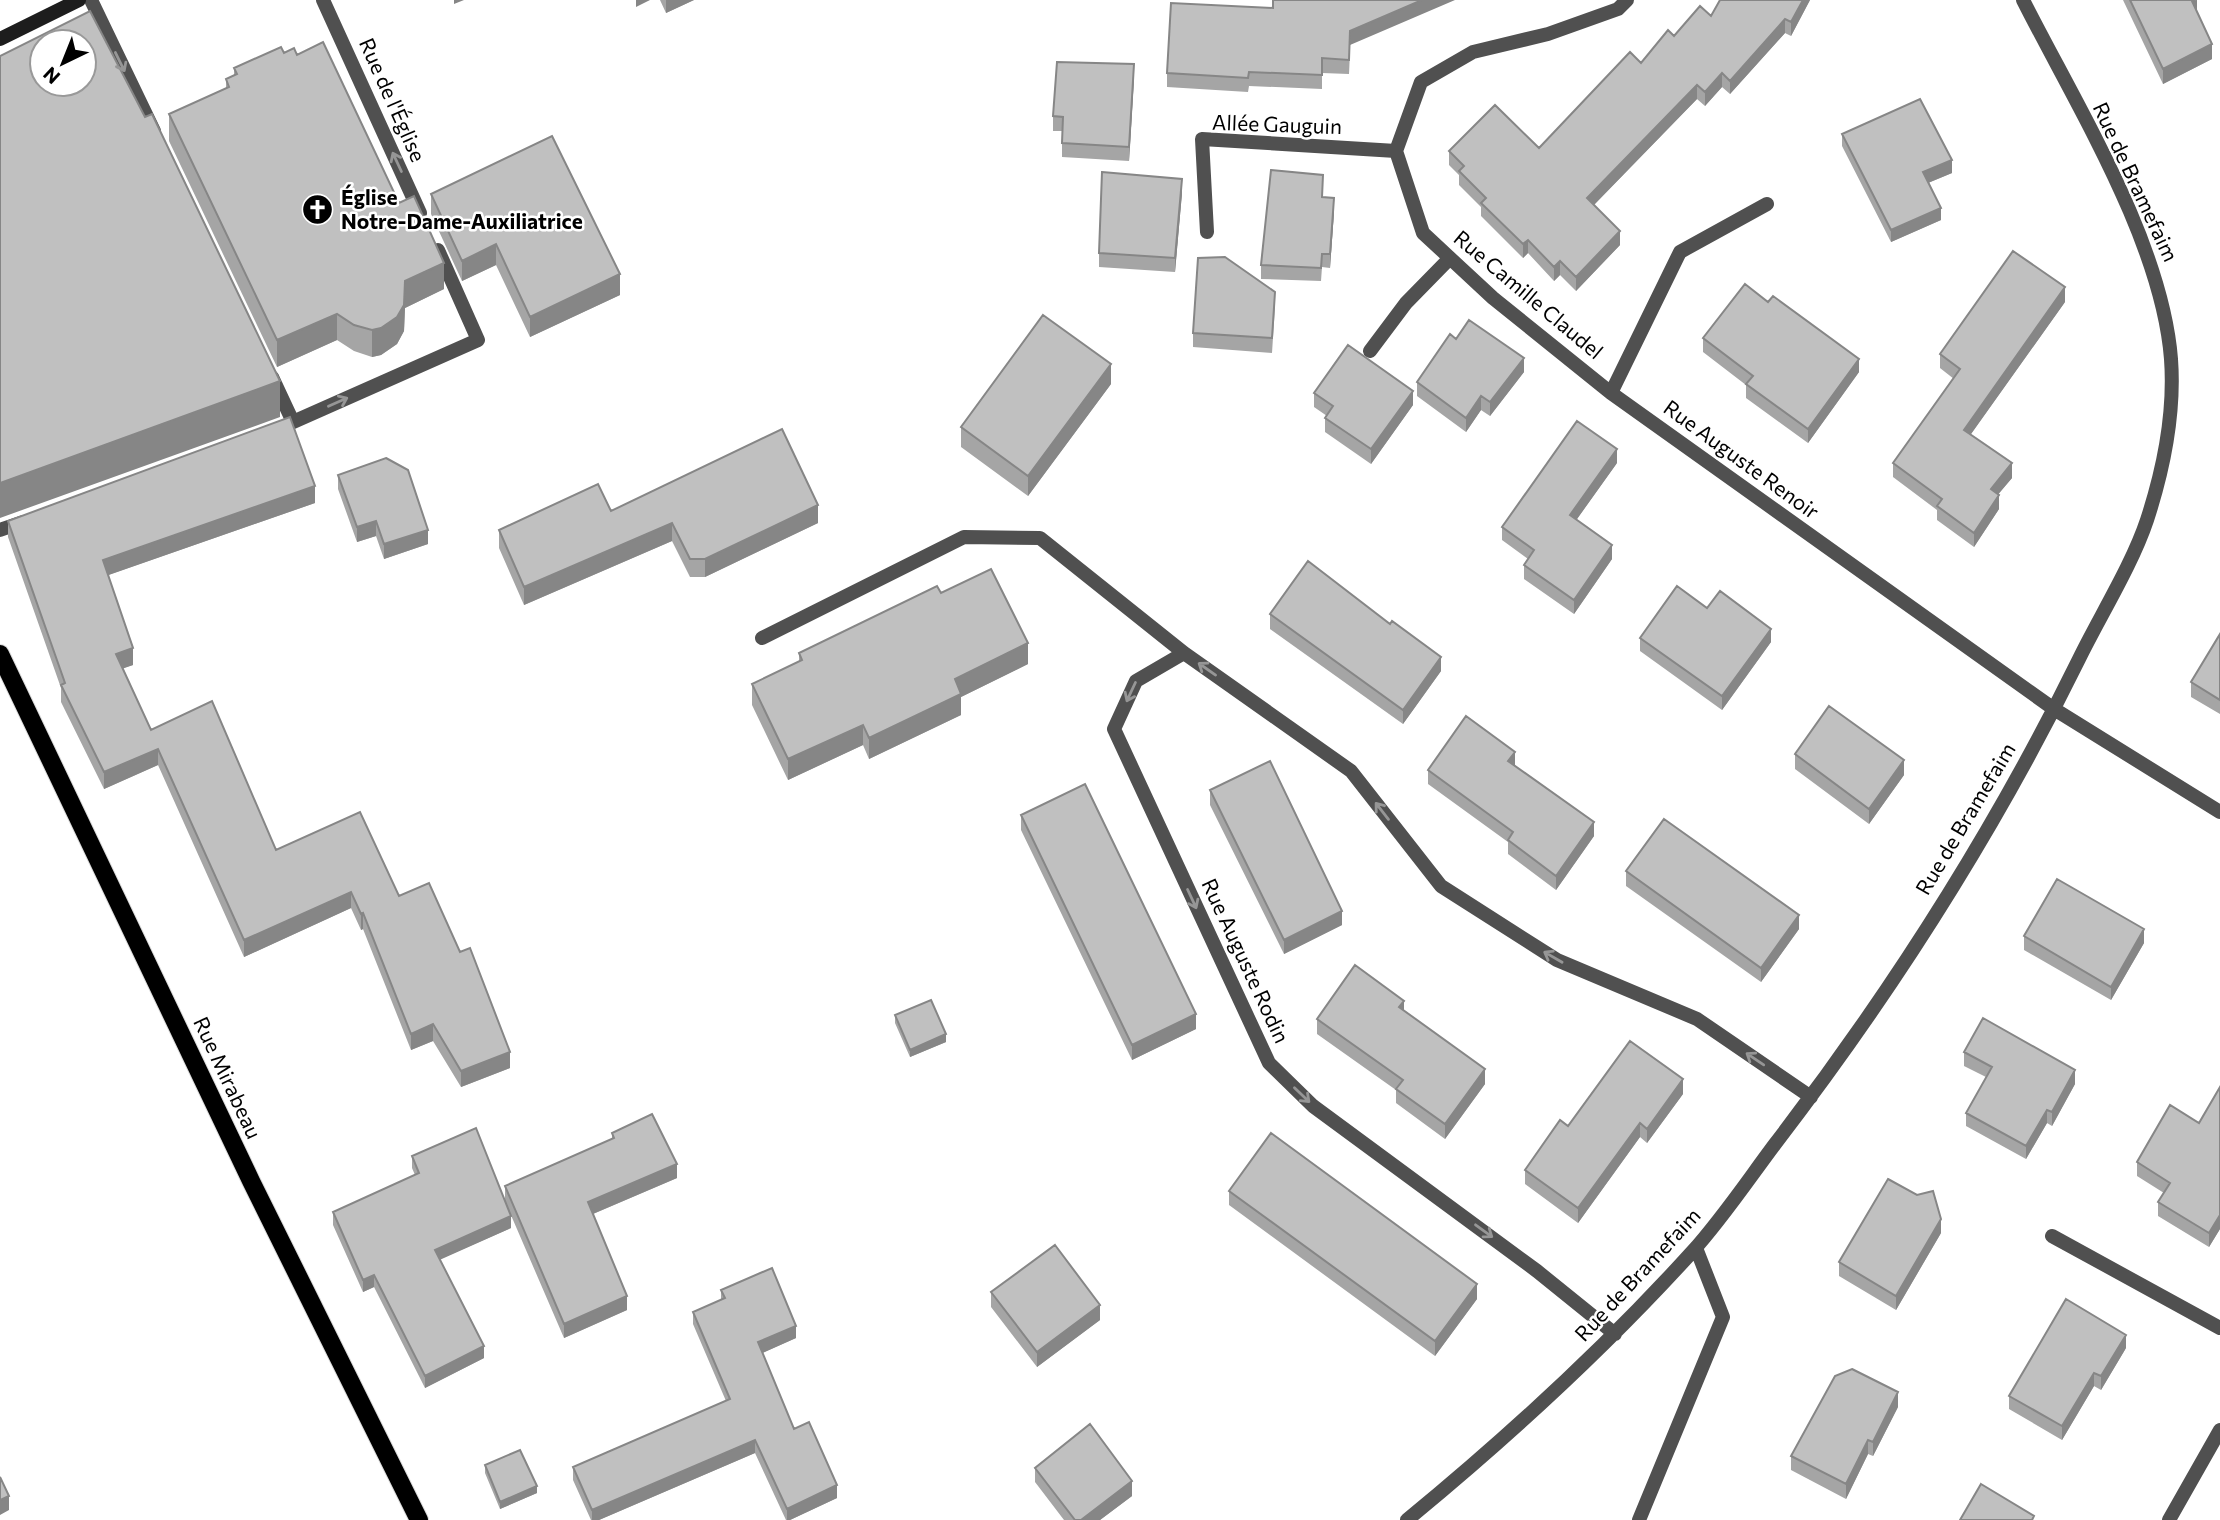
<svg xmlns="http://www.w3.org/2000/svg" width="2220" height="1520" viewBox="0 0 2220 1520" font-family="Commissioner,sans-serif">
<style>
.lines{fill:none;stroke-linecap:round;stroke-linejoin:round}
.primary-casing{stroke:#dbdbdb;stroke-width:20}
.lane{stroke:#505050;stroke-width:14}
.street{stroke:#505050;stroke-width:14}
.secondary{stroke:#1d1d1d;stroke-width:14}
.primary{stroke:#000;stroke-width:18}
.wall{fill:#a5a5a5}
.shaded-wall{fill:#868686}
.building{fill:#c0c0c0;stroke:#868686;stroke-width:2;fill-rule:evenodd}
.oneway{stroke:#969696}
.labels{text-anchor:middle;stroke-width:5;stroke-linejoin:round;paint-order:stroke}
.street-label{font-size:21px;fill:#000;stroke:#fff}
.poi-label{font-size:21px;font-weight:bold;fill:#000;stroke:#fff;text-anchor:start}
</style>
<rect width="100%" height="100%" fill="#fff"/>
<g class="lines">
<defs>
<path id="primary" d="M0,654L251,1181L419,1520"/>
</defs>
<use href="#primary" class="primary-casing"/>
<path class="lane" d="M2052,1236L2220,1328"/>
<path class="street" d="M91,0L154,131
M323,0L420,213
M1627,0L1618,9L1548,34L1473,52L1421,82L1396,151L1423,233L1493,298L1611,393L2054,709L2220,812
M1207,232L1202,139L1396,151
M1370,351L1406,303L1450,258
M272,377L293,422L478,340L438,250
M1611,393L1680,252L1767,204
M0,530L23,522
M762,638L964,537L1040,538L1184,653L1351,771L1441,886L1557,960L1697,1019L1811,1097
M1184,653L1136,681L1114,729L1269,1063L1313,1106L1537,1271L1615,1334
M1407,1520C1508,1437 1604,1349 1692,1252C1722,1219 1748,1180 1775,1144C1891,993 1995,830 2079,659C2100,616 2132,565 2147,520C2164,468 2175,414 2171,359C2162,242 2076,105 2023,0
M1639,1520L1723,1317L1696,1248
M2169,1520L2220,1430"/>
<path class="secondary" d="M0,39L79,0"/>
<use href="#primary" class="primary"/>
</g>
<path class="wall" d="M660,0H694L666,13Z
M1810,0L1791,36L1785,33L1730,94L1722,87L1705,106L1697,99L1594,205L1620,245L1576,291L1560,275L1554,281L1528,253L1523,258L1481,216V207L1459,185V175L1449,165V151L1539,148L1641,63L1674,36L1711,16Z
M2123,0H2197V13L2212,59L2163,84Z
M1273,8L1350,45L1349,74L1322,73V89L1249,86L1248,92L1167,87V73Z
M284,53L297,55L399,203L444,289L405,308L404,331L397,344L381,355L372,357L354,351L337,340L277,367L169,141V114L226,88V79L234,75V68Z
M1134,78L1129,161L1062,157V131H1053V116Z
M1842,134L1952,173L1928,183L1941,220L1891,242L1842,146Z
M1323,189V197L1334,212L1330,268L1322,267L1321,281L1261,279V265Z
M1182,193L1175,272L1099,267V253Z
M431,194L620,295L530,337L496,265L462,281L431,214Z
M2065,302L1970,435L2012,478L1998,494L1999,509L1974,547L1937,520V510L1893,477V463L1954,379L1940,368V354Z
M1275,306L1272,353L1193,347V333Z
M1703,338L1859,372L1808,443L1746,398V385L1703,352Z
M1456,339L1524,372L1490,416L1481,410L1466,432L1417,396V382Z
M1111,384L1028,496L961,447V427Z
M1314,393L1413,405L1371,464L1325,432V418L1327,416L1314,407Z
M1617,463L1576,520L1612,559L1574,614L1524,579V565L1528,559L1502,540V527Z
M338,475L428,544L384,559L376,536L357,542L338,489Z
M315,503L108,575L133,665L123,668L151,730L276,850L399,896L510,1068L461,1087L433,1041L411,1050L363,929L361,930L351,908L244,957L158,765L104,789L61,702V688L8,537V521Z
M611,511L818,523L705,577H690L672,541L524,605L499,548V530Z
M941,593L1028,664L961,697V715L869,759L863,745L788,780L752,705V684L799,662V653Z
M1270,614L1441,671L1403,724L1270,629Z
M2220,634V714L2191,697V682Z
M1640,638L1771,642L1722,710L1640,651Z
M1795,754L1904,775L1869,824L1795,769Z
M1515,766L1594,836L1556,890L1508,854V842L1428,784V770Z
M1210,790L1342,925L1284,954L1210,805Z
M1021,815L1196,1029L1132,1060L1021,830Z
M1626,871L1799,929L1761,982L1626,886Z
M2024,936L2144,943L2111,1000L2024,950Z
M1404,1011L1485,1084L1445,1139L1396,1103V1090L1317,1034V1019Z
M895,1015L946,1042L910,1057L895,1023Z
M1964,1052L2075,1084L2052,1126L2047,1123L2026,1159L1966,1126V1113L1986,1077L1964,1066Z
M2220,1087V1229L2209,1247L2158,1216V1202L2164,1193L2137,1176V1162L2199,1123Z
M1683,1094L1647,1143L1640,1137L1578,1223L1525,1184V1170L1568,1126Z
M612,1133L677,1178L593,1214L627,1310L564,1338L507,1206L511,1228L440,1259L484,1358L425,1388L374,1287L363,1292L333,1225V1212L415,1175L412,1168V1156L505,1200V1186L612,1139Z
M1229,1191L1477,1299L1435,1356L1229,1205Z
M1941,1233L1896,1310L1839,1276V1262Z
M721,1290L796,1338L762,1353L794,1429L837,1498L790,1520H786L755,1453L599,1520H591L573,1480V1467L726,1401L693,1324V1312L721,1300Z
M991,1292L1100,1320L1037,1367L991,1307Z
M2126,1348L2101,1390L2094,1386L2062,1440L2009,1409V1396Z
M1898,1407L1873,1456L1868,1454L1846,1499L1791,1470V1456Z
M485,1465L537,1493L500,1509L485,1473Z
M1035,1468L1132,1496L1100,1520H1064L1035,1482Z"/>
<path class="shaded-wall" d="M454,0H464L454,4Z
M636,0H650L636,7Z
M666,0H694L666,13Z
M1422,0H1455L1350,45L1349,74L1350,31Z
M1803,0H1810L1791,36V22Z
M2197,0V14L2192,1Z
M1785,19V33L1730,94V81Z
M2212,44V59L2163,84V69Z
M1134,64V78L1129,161V147Z
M1722,73V87L1705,106V92Z
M1697,85V99L1587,212V198Z
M1952,160V173L1923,185V172Z
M1182,179V193L1175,272V258Z
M1334,198V212L1330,268V254Z
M1941,208V220L1891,242V230Z
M1620,231V245L1576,291V277Z
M1528,240V253L1523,258V244Z
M496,244V265L462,281V261Z
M1560,261V275L1554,281V267Z
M444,263V289L405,308L404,331L397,344L381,355L372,357V330L405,281Z
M620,274V295L530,337V317Z
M2065,287V302L1964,444V430Z
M337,314V340L277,367V340Z
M1524,358V372L1490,416V402Z
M1859,359V372L1808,443V429Z
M1111,364V384L1028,496V476Z
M280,381V417L0,518V483Z
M1413,391V405L1371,464V449Z
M1481,396V410L1466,432V418Z
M1617,449V463L1570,529V515Z
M2012,463V478L1991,503V489Z
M315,486V503L103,577V560Z
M1999,495V509L1974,547V533Z
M818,505V523L705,577V559Z
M376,521V536L357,542V527Z
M672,523V541L524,605V587Z
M428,530V544L384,559V544Z
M1612,545V559L1574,614V600Z
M1771,629V642L1722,710V696Z
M1028,643V664L961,697V715L869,759V738L955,679Z
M133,648V665L116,671V654Z
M1441,657V671L1403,724V710Z
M863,725V745L788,780V759Z
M158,749V765L104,789V772Z
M1515,752V766L1508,761Z
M1904,760V775L1869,824V809Z
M1594,822V836L1556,890V876Z
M351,892V908L244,957V940Z
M1342,911V925L1284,954V940Z
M363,913V929L361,930V914Z
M1799,915V929L1761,982V968Z
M2144,929V943L2111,1000V987Z
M1404,1001V1015L1399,1007Z
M1196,1014V1029L1132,1060V1045Z
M433,1024V1041L411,1050V1034Z
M946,1034V1042L910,1057V1050Z
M510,1052V1068L461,1087V1071Z
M1485,1069V1084L1445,1139V1124Z
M2075,1070V1084L2052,1126V1112Z
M1683,1079V1094L1647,1143V1129Z
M2047,1110V1123L2026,1159V1146Z
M1640,1123V1137L1578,1223V1208Z
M677,1164V1178L588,1216V1202Z
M2220,1215V1229L2209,1247V1233Z
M511,1216V1228L435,1262V1250Z
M1941,1219V1233L1896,1310V1296Z
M374,1275V1287L363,1292V1280Z
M1477,1284V1299L1435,1356V1341Z
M627,1296V1310L564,1338V1324Z
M1100,1305V1320L1037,1367V1352Z
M796,1326V1338L758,1355V1342Z
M2126,1335V1348L2101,1390V1376Z
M484,1346V1358L425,1388V1376Z
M2094,1373V1386L2062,1440V1426Z
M1898,1392V1407L1873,1456V1442Z
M755,1440V1453L599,1520H592V1510Z
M1868,1440V1454L1846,1499V1484Z
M1132,1481V1496L1100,1520H1081Z
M837,1485V1498L790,1520H787V1509Z
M537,1486V1493L500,1509V1502Z
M9,1496V1510L0,1515V1500Z"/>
<path class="building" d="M1273,0H1422L1350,31L1349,60L1322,58V75L1249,72L1248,78L1167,73L1171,3L1273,8Z
M1720,0H1803L1791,22L1785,19L1730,81L1722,73L1705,92L1697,85L1587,198L1620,231L1576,277L1560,261L1554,267L1528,240L1523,244L1481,203L1486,198L1459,171L1464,166L1449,151L1495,105L1539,148L1630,52L1641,63L1668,30L1674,36L1700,6L1711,16Z
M2130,0H2195L2192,1L2212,44L2163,69Z
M90,11L145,117L152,114L280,381L0,483V56ZM42,42H84V84H42Z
M323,42L399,203L414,196L444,263L405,281L404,305L397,317L381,328L372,330L354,325L337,314L277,340L169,114L229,87L226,79L237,74L234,68L281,47L284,53L294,48L297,55Z
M1057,62L1134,64L1129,147L1062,143L1063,117L1053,116Z
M1920,99L1952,160L1923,172L1941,208L1891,230L1842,134Z
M552,136L620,274L530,317L496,244L462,261L431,194Z
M1271,170L1323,175L1322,197L1334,198L1330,254H1322L1321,268L1261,265Z
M1102,172L1182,179L1175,258L1099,253Z
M2013,251L2065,287L1964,430L2012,463L1991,489L1999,495L1974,533L1937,506L1942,499L1893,463L1960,369L1940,354Z
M1225,257L1275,292L1272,338L1193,333L1198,258Z
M1745,284L1768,302L1773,296L1859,359L1808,429L1746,384L1753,376L1703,338Z
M1043,315L1111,364L1028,476L961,427Z
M1469,320L1524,358L1490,402L1481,396L1466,418L1417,382L1450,334L1456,339Z
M1348,345L1413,391L1371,449L1325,418L1333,406L1314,393Z
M290,417L315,486L103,560L133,648L116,654L151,730L212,701L276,850L360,812L399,896L429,883L460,952L470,948L510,1052L461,1071L433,1024L411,1034L363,913L361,914L351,892L244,940L158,749L104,772L61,685L65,683L8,521Z
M1577,421L1617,449L1570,515L1612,545L1574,600L1524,565L1534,550L1502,527Z
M782,429L818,505L705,559H690L672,523L524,587L499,530L598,484L611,511Z
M386,458L408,470L428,530L384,544L376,521L357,527L338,475Z
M1308,561L1390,624L1392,621L1441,657L1403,710L1270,614Z
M991,569L1028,643L955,679L961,694L869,738L863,725L788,759L752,684L802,660L799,653L937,586L941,593Z
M1677,586L1707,608L1720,591L1771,629L1722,696L1640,638Z
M2220,634V700L2191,682Z
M1829,706L1904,760L1869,809L1795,754Z
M1466,716L1515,752L1508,761L1594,822L1556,876L1508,840L1513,832L1428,770Z
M1270,761L1342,911L1284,940L1210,790Z
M1085,784L1196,1014L1132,1045L1021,815Z
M1664,819L1799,915L1761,968L1626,871Z
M2057,879L2144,929L2111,987L2024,936Z
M1355,965L1404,1001L1399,1007L1485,1069L1445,1124L1396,1089L1403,1080L1317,1019Z
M931,1000L946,1034L910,1050L895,1015Z
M1983,1018L2075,1070L2052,1112L2047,1110L2026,1146L1966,1113L1992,1067L1964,1052Z
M1630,1041L1683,1079L1647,1129L1640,1123L1578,1208L1525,1170L1560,1120L1568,1126Z
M2220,1087V1215L2209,1233L2158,1202L2170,1183L2137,1162L2170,1105L2199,1123Z
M652,1114L677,1164L588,1202L627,1296L564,1324L505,1186L614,1138L612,1133Z
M476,1128L511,1216L435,1250L484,1346L425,1376L374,1275L363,1280L333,1212L419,1173L412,1156Z
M1271,1133L1477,1284L1435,1341L1229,1191Z
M1888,1179L1917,1195L1933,1191L1941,1219L1896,1296L1839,1262Z
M1055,1245L1100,1305L1037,1352L991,1292Z
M772,1268L796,1326L758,1342L794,1429L809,1422L837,1485L787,1509L755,1440L592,1510L573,1467L730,1399L693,1312L725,1298L721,1290Z
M2066,1299L2126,1335L2101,1376L2094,1373L2062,1426L2009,1396Z
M1852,1369L1898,1392L1873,1442L1868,1440L1846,1484L1791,1456L1835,1376Z
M1090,1424L1132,1481L1081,1520H1075L1035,1468Z
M520,1450L537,1486L500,1502L485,1465Z
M0,1477L9,1496L0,1500Z
M1981,1484L2034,1516L2032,1520H1960Z"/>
<defs><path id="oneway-shaft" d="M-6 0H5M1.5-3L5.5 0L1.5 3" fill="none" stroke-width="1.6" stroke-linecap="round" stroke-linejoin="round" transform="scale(1.75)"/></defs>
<g class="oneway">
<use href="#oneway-shaft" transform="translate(120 62) rotate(64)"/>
<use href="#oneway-shaft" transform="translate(397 162) rotate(-115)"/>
<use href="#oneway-shaft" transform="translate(338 402) rotate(-24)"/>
<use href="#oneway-shaft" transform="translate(1207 669) rotate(-145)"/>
<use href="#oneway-shaft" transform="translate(1131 692) rotate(115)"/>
<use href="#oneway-shaft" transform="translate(1382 811) rotate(-128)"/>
<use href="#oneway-shaft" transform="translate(1192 899) rotate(65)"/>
<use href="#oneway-shaft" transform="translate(1553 957) rotate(-150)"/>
<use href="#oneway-shaft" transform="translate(1755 1059) rotate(-146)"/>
<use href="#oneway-shaft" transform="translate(1302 1095) rotate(44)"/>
<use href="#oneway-shaft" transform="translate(1484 1231) rotate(36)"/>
</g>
<defs>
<symbol id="church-disc" viewBox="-11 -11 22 22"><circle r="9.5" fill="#000" stroke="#fff"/><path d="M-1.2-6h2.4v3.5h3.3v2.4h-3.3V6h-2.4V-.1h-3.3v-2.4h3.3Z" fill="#fff"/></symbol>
</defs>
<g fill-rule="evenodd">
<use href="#church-disc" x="300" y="192" width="35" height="35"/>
</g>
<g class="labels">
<g class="street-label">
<text transform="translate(392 100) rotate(66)" y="7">Rue de l'Église</text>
<text transform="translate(1277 125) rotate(2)" y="7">Allée Gauguin</text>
<text transform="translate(2135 182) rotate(65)" y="7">Rue de Bramefaim</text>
<text transform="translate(1528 295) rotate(40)" y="7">Rue Camille Claudel</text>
<text transform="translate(1741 460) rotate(36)" y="7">Rue Auguste Renoir</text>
<text transform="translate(1966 819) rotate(-59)" y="7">Rue de Bramefaim</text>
<text transform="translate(1245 961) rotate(65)" y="7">Rue Auguste Rodin</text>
<text transform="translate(227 1078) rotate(65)" y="7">Rue Mirabeau</text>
<text transform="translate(1638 1275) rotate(-47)" y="7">Rue de Bramefaim</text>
</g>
<g class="poi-label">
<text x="341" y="205">Église<tspan x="341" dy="24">Notre-Dame-Auxiliatrice</tspan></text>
</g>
</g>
<g transform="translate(63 63) rotate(223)"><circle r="33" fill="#ffffff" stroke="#999999" stroke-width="2"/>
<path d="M0-5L12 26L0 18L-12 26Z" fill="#000000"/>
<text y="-10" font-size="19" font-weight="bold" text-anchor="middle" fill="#000000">N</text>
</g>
</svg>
